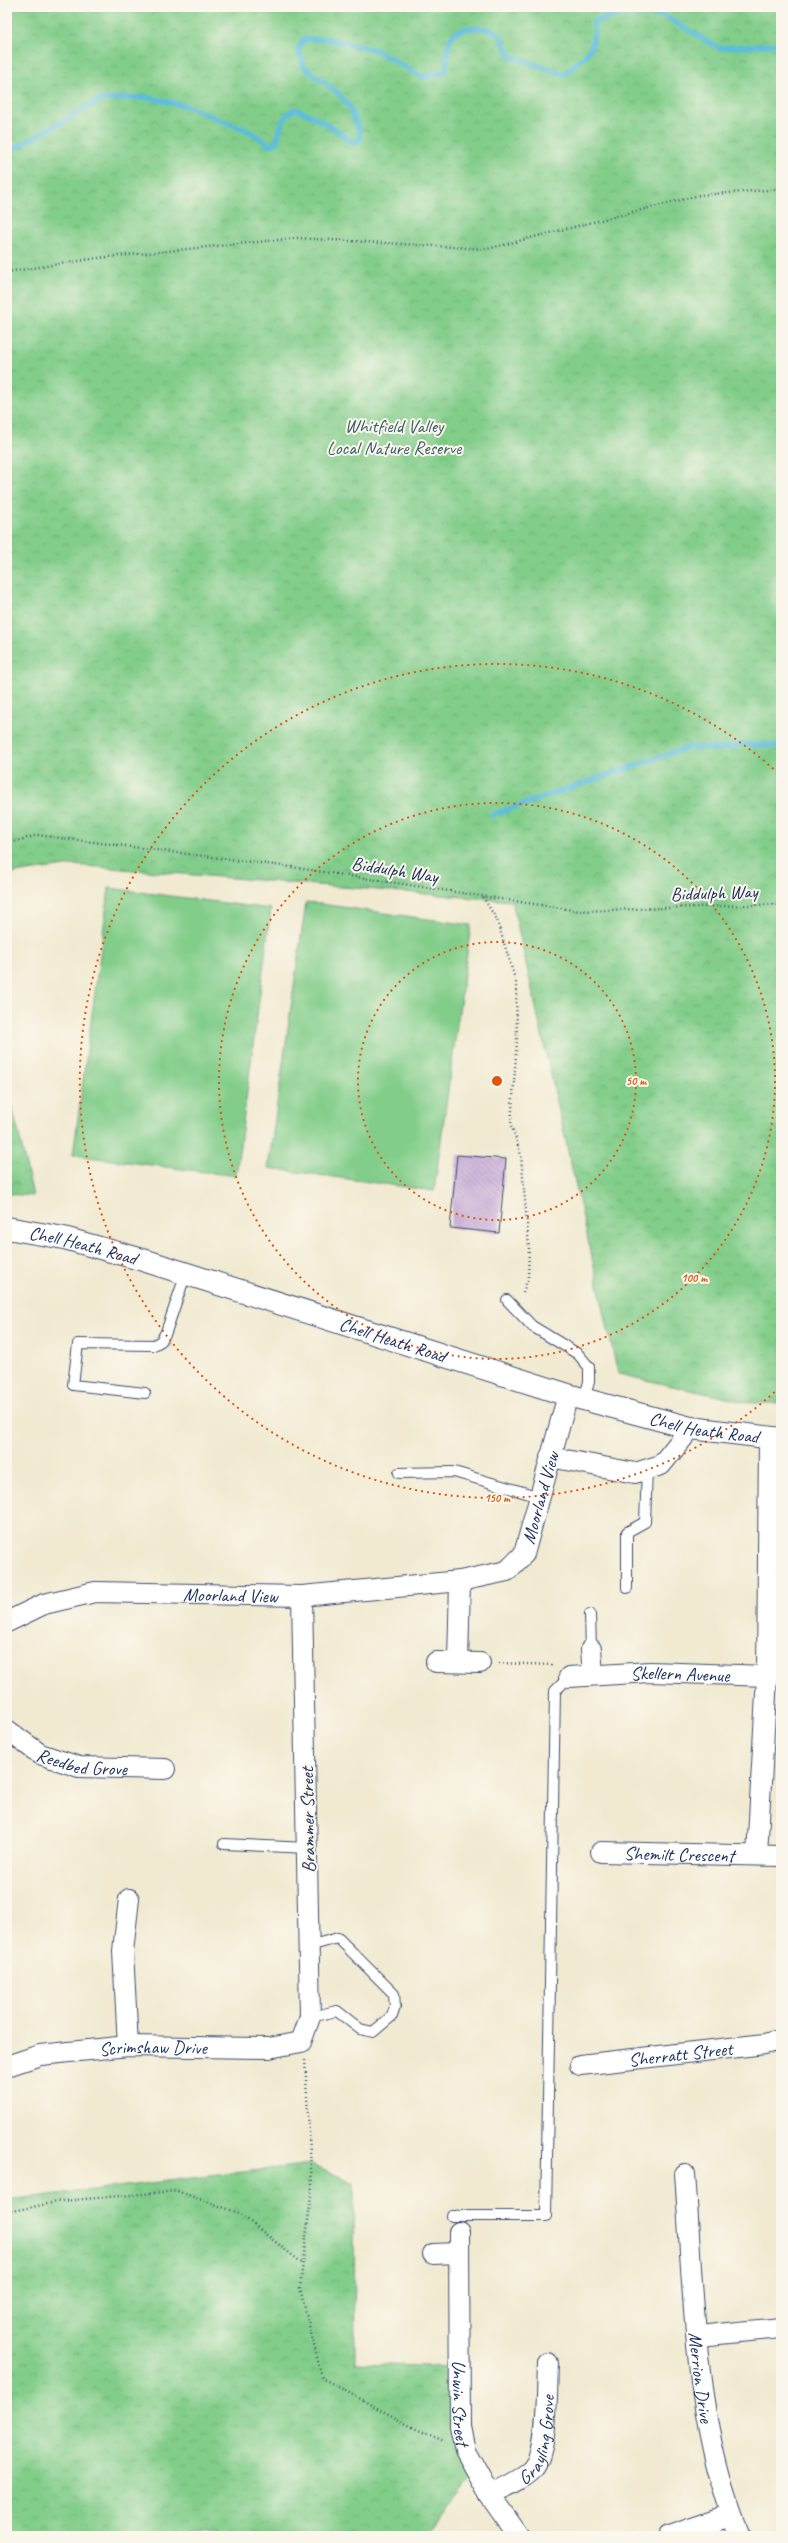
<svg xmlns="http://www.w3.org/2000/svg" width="788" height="2543" viewBox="0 0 788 2543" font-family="Caveat,sans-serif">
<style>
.green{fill:#82cd8a;stroke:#4e7e74}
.park{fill:url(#park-crowns);stroke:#4e7e74}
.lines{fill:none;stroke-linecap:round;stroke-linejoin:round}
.stream{stroke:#5dbddb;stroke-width:5.5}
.building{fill:url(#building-back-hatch)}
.service-casing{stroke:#3b4b6f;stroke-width:12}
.minor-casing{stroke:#3b4b6f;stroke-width:22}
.tertiary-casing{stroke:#3b4b6f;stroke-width:24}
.path{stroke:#3b4b6f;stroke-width:2.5;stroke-dasharray:1 3;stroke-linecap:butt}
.service{stroke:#fff;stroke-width:10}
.minor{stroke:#fff;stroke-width:20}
.tertiary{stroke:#fff;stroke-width:22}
.ring{fill:none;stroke:#de5710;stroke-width:2;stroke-dasharray:2 4}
.labels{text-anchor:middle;stroke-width:4;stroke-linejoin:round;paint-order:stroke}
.park-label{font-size:19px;fill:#3a5e6b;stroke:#fbf7ec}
.street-label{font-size:19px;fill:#1b2f5e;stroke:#fbf7ec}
.centre{fill:#de5710;stroke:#fbf7ec;stroke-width:2}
.ring-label{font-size:12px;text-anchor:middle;font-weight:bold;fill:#de5710;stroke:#fbf7ec;stroke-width:4;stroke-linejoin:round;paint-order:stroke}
</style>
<defs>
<pattern id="park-crowns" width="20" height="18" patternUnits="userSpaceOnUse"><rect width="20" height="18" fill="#82cd8a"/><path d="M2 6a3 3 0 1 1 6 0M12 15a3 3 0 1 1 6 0" fill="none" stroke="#70b07a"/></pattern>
<pattern id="building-back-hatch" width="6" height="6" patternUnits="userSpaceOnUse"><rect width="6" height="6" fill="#c9aed9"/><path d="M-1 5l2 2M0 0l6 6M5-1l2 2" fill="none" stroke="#a28eb3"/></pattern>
</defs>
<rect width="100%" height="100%" fill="#fbf7ec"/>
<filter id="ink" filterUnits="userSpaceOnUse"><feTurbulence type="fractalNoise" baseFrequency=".025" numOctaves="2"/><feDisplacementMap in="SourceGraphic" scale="8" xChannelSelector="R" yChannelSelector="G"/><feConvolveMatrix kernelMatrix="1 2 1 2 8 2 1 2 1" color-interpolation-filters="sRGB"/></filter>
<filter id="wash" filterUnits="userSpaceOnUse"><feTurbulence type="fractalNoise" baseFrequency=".012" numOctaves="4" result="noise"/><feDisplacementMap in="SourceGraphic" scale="16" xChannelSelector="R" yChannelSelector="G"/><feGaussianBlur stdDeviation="0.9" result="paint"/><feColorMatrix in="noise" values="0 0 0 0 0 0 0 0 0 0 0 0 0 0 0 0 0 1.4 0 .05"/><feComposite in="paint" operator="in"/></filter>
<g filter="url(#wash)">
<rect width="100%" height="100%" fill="#f1ead1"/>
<path class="green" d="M109,888L271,909L236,1176L73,1155Z
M306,902L471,925L434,1191L268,1168Z"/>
<path class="park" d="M7,7H781V1403H749L618,1374L512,901L73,865L7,874Z
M7,1082L33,1196L7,1194Z
M311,2164L354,2183L355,2363L459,2366L478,2473L427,2536H7V2200Z"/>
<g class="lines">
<path class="stream" d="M7,153L100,100L146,97L186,106L251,132L270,145L276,143C280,130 282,115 295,109C315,116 338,130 354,144L360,140L359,130L349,106L338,93L304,67L298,49L304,39H327L376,50L422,77L445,72C449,60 444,45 454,34C463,26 489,26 498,34C503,39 507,50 510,56L564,74C587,55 596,52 594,21L622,14L663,15L719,48L781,44
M492,815L689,747L718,749L744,744L781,746"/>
</g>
<g id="blocks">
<path class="building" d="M457,1155L506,1159L499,1233L450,1228Z"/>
</g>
</g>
<g filter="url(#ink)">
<use href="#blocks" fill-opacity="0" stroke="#3b4b6f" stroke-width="1"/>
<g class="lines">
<defs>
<path id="service" d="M507,1300L532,1326L578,1354L589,1367V1382L584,1399
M145,1393L73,1385L78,1344L154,1345L161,1341L166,1332L186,1273
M399,1473L454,1472L540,1497
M627,1588V1532L645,1522L647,1469
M590,1614L591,1649
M224,1844L308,1848
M309,1946L338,1938L394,1994L395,2007L392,2016L373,2032L360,2029L337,2011L310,2017
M452,2216H546L555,1691L569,1677"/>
<g id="minor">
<path d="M550,1457L635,1473L661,1465L691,1428"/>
<path id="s1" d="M7,1622L44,1604L95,1592L302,1596L460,1581L507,1571L524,1554L568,1395"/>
<path d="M591,1649L593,1675"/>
<path d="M436,1662L480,1663"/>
<path d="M458,1662L460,1581"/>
<path id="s2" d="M569,1677L650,1672L767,1676"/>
<path id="s3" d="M7,1730L40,1754L79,1767L165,1769"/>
<path id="s4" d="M601,1852L781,1856"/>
<path d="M757,1855L767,1676L769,1439"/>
<path d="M128,2046L123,1951L129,1899"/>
<path id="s5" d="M580,2065L765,2044L781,2039"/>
<path id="s6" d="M7,2066L40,2055L128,2046L269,2048L301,2042L310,2017L302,1596"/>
<path id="s7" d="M685,2174C694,2293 693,2425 740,2536"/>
<path id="s8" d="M459,2232L460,2427L465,2450L490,2495L519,2536"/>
<path d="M433,2254L458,2253"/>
<path d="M698,2336L781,2328"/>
<path id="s9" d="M490,2495C501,2489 526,2478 533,2469C548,2452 547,2387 548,2363"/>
<path d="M669,2536L731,2515"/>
</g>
<g id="tertiary">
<path id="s10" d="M7,1228L64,1238L143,1260L568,1395L691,1428L781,1439"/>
</g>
</defs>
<use href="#service" class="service-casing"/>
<use href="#minor" class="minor-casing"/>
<use href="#tertiary" class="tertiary-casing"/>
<path class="path" d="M7,272L98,258L297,238L487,249L700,195L781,189
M7,844L37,835L291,867L580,911L781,904
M483,897L497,920L516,982L517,1041L511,1124L521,1155L529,1247L528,1279L522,1295
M499,1663L554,1665
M305,2060L312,2186L300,2288L322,2378L414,2428L444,2441
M7,2212L62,2201L177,2191L239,2213L302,2263"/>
<use href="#service" class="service"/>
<use href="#minor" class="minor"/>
<use href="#tertiary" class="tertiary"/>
</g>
</g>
<g class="ring">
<circle cx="497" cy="1081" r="139"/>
<circle cx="497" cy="1081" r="278"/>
<path d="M779 1388A417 417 0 1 1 779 774"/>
</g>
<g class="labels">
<g class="park-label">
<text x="394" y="432">Whitfield Valley<tspan x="394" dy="22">Local Nature Reserve</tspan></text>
</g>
<g class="street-label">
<text transform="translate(395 869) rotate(9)" y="7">Biddulph Way</text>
<text transform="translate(714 892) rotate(-2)" y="7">Biddulph Way</text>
<text dy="7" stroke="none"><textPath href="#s10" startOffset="78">Chell Heath Road</textPath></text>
<text dy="7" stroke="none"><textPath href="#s10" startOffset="402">Chell Heath Road</textPath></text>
<text dy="7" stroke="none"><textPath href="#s10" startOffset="726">Chell Heath Road</textPath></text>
<text dy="7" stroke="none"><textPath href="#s1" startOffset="590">Moorland View</textPath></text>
<text dy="7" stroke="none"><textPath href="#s1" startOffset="229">Moorland View</textPath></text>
<text dy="7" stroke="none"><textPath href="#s2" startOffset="111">Skellern Avenue</textPath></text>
<text dy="7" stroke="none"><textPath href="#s3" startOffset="84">Reedbed Grove</textPath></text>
<text transform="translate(307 1820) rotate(-91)" y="7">Brammer Street</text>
<text dy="7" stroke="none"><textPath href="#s4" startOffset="78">Shemilt Crescent</textPath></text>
<text dy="7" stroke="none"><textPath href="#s6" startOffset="148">Scrimshaw Drive</textPath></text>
<text dy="7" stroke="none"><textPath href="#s5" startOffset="101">Sherratt Street</textPath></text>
<text dy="7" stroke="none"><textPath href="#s7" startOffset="204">Merrion Drive</textPath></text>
<text dy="7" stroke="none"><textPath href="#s8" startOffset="171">Unwin Street</textPath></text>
<text dy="7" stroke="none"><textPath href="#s9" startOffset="80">Grayling Grove</textPath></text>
</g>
</g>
<circle cx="497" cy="1081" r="6" class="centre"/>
<g class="ring-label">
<text x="636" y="1085">50 m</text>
<text x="694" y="1282">100 m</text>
<text x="497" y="1502">150 m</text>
</g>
<rect width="788" height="2543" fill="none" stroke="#fbf7ec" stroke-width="24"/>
</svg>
